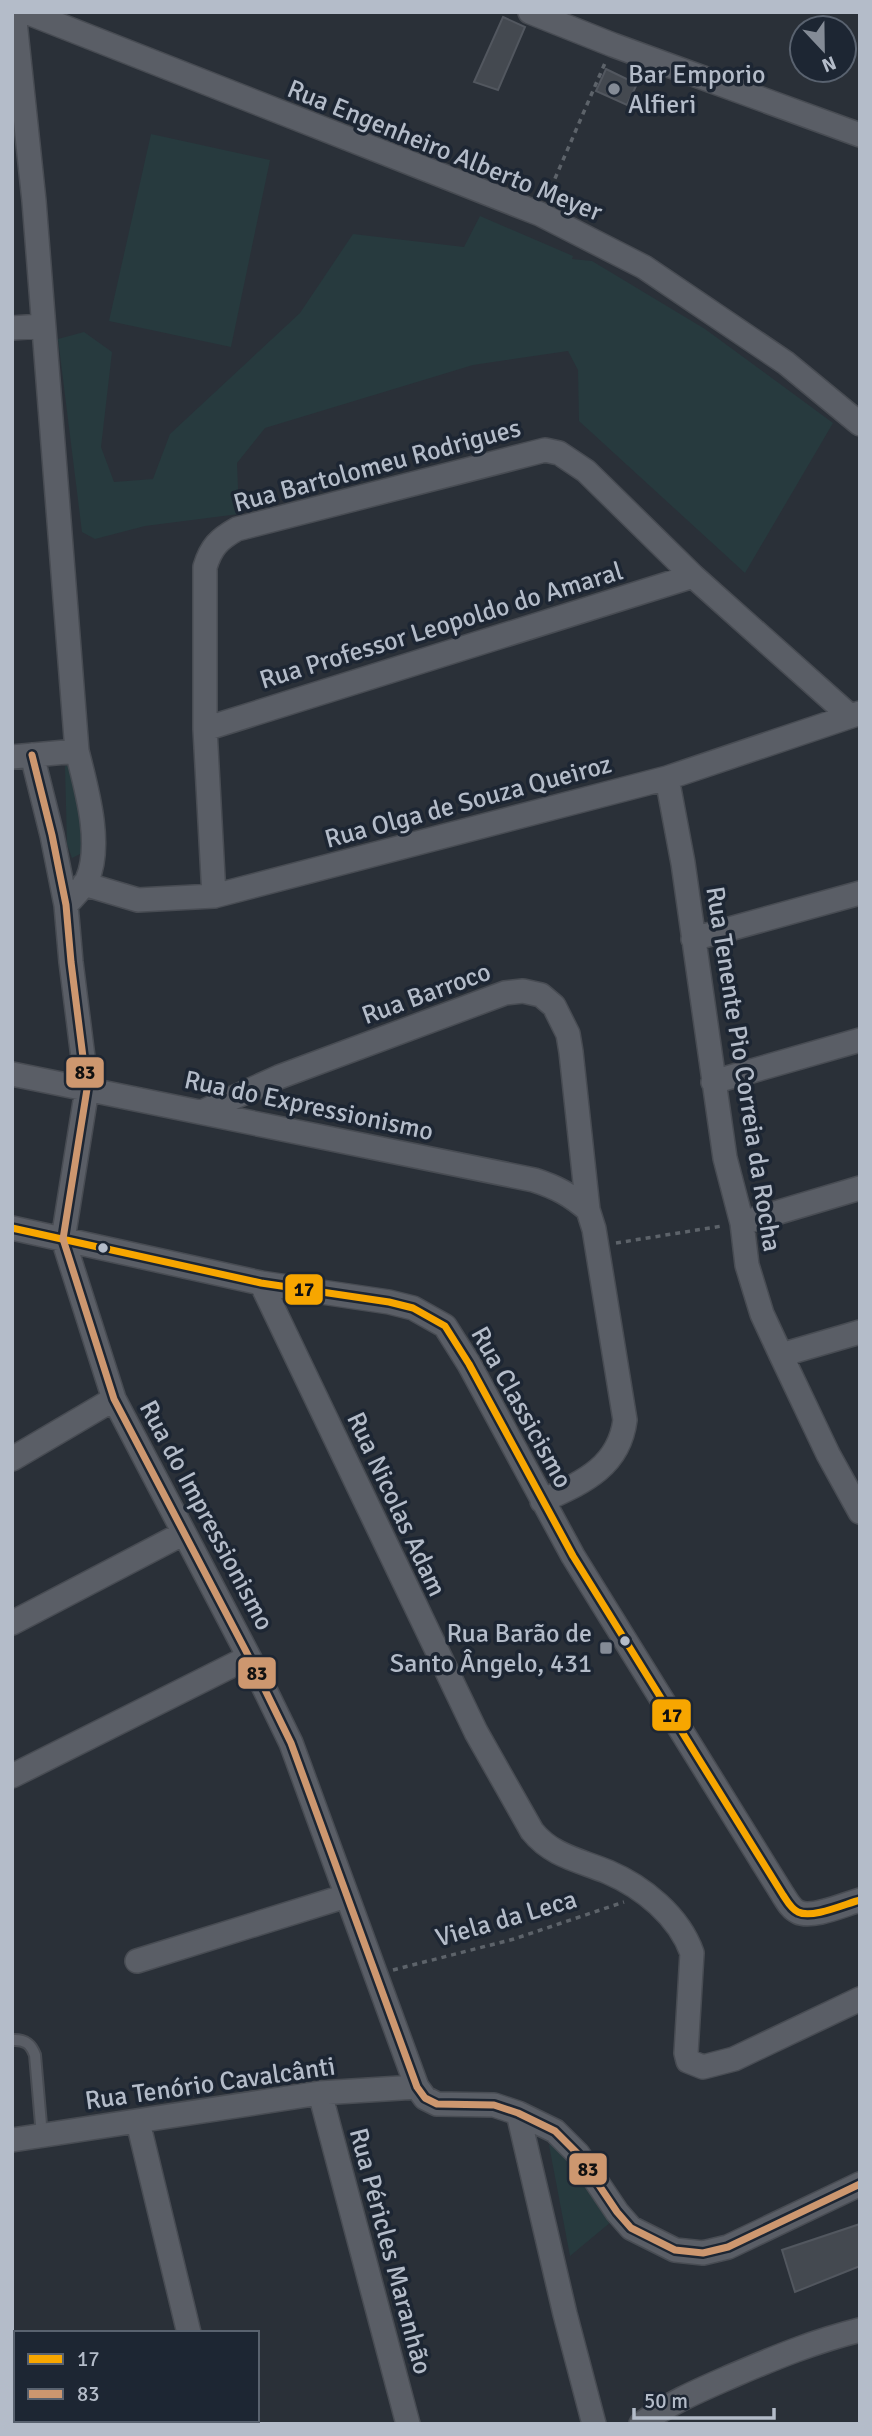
<svg xmlns="http://www.w3.org/2000/svg" width="872" height="2436" viewBox="0 0 872 2436" font-family="Signika,sans-serif">
<style>
.green{fill:#273a3e}
.building{fill:#444950;stroke:#52575f;stroke-width:2}
.lines{fill:none;stroke-linecap:round;stroke-linejoin:round}
.service-casing{stroke:#484c53;stroke-width:14}
.minor-casing{stroke:#484c53;stroke-width:26}
.secondary-casing{stroke:#484c53;stroke-width:35}
.path{stroke:#5d636a;stroke-width:3.5;stroke-dasharray:5 5;stroke-linecap:butt}
.service{stroke:#5a5e66;stroke-width:10}
.minor{stroke:#5a5e66;stroke-width:23}
.secondary{stroke:#595d64;stroke-width:32}
.bus-1-casing{stroke:#1d2633;stroke-width:12}
.bus-2-casing{stroke:#1d2633;stroke-width:12}
.bus-1{stroke:#f7a600;stroke-width:7}
.bus-2{stroke:#cd976f;stroke-width:7}
.poi-dot{fill:#848b96;stroke:#1d2633;stroke-width:2.5}
.bus-dot{fill:#b4bcc9;stroke:#1d2633;stroke-width:2.5}
.labels{text-anchor:middle;stroke-width:7;stroke-linejoin:round;paint-order:stroke}
.poi-label{font-size:26px;fill:#b4bcc9;stroke:#1d2633;text-anchor:start}
.street-label{font-size:26px;fill:#b4bcc9;stroke:#1d2633}
.line-badge{stroke:#1d2633;stroke-width:2.5}
.pale-badge-label{font-size:19px;text-anchor:middle;font-weight:bold;fill:#111}
</style>
<rect width="100%" height="100%" fill="#2a3038"/>
<path class="green" d="M151,134L270,160L231,347L109,321Z
M480,216L573,256L572,259L592,261L705,329L833,423L745,573L579,421L578,370L568,351L473,365L265,428L237,463L239,514L145,526L95,539L82,532L58,339L84,332L112,352L101,447L114,482L153,479L170,434L300,313L353,234L464,247Z
M81,764L88,850L72,858L67,844L65,766Z
M556,2140L612,2221L570,2256L549,2145Z"/>
<path class="building" d="M503,17L525,27L498,90L474,82Z
M606,69L637,84L627,105L596,91Z
M860,2224V2266L795,2292L782,2250Z"/>
<g class="lines">
<defs>
<path id="service" d="M12,2040C25,2039 31,2044 35,2055L42,2136"/>
<path id="minor" d="M14,12L34,201L77,751C86,787 103,844 87,880C82,889 72,898 66,905
M26,12L540,214L644,267L786,363L860,424
M530,12L613,45L860,135
M12,328L42,326
M205,729L693,576
M32,755L52,835L66,905L71,962L87,1089L63,1239L114,1399L249,1657L291,1743L417,2087L425,2098L437,2104L494,2105L518,2113L555,2131L578,2154L617,2212L631,2228L675,2250L703,2253L728,2247L860,2184
M12,757L77,751
M667,778L683,863L725,1158L742,1223L747,1265L762,1314L781,1355L828,1454L860,1512
M84,884L138,900L214,896L667,778L860,713
M214,896L205,729V567C211,547 219,539 237,529L545,450L559,453L586,471L693,576L850,716
M693,939L860,893
M12,1074L534,1180C556,1187 571,1195 588,1210
M713,1082L860,1040
M202,1112L279,1077L505,993L523,991L541,995L554,1006L568,1034L571,1052L588,1210L594,1229L625,1420C619,1468 581,1483 542,1501
M742,1223L860,1188
M12,1228L261,1283L389,1302L413,1308L445,1326L469,1364L573,1556L783,1895C787,1901 791,1909 798,1912C812,1919 845,1904 860,1900
M261,1283L476,1732L532,1831C552,1856 579,1860 608,1872C643,1887 679,1916 692,1953L686,2053L688,2061L703,2067L734,2059L860,1999
M781,1355L860,1332
M12,1459L114,1399
M12,1623L184,1533
M12,1776L249,1657
M137,1961L346,1896
M320,2093L408,2424
M518,2113L565,2314L594,2424
M138,2122L189,2333
M12,2140L320,2093L417,2087
M210,2420L211,2424
M641,2424C669,2403 700,2390 732,2376C774,2358 815,2341 860,2330"/>
<path id="secondary" d="M12,2364L16,2378
M25,2420V2424"/>
</defs>
<use href="#service" class="service-casing"/>
<use href="#minor" class="minor-casing"/>
<use href="#secondary" class="secondary-casing"/>
<path class="path" d="M547,197L605,63
M616,1243L722,1226
M393,1970L514,1939L624,1902"/>
<use href="#service" class="service"/>
<use href="#minor" class="minor"/>
<use href="#secondary" class="secondary"/>
<defs>
<path id="bus-1" d="M12,1228L261,1283L389,1302L413,1308L445,1326L469,1364L573,1556L783,1895C787,1901 791,1909 798,1912C812,1919 845,1904 860,1900"/>
<path id="bus-2" d="M32,755L52,835L66,905L71,962L87,1089L63,1239L114,1399L249,1657L291,1743L417,2087L425,2098L437,2104L494,2105L518,2113L555,2131L578,2154L617,2212L631,2228L675,2250L703,2253L728,2247L860,2184"/>
</defs>
<use href="#bus-1" class="bus-1-casing"/>
<use href="#bus-2" class="bus-2-casing"/>
<use href="#bus-1" class="bus-1"/>
<use href="#bus-2" class="bus-2"/>
</g>
<g class="poi-dot">
<circle cx="614" cy="89" r="7"/>
<rect x="599" y="1641" width="14" height="14" rx="3.5"/>
</g>
<g class="bus-dot">
<circle cx="103" cy="1248" r="6"/>
<circle cx="625" cy="1641" r="6"/>
</g>
<g class="labels">
<g class="poi-label">
<text x="628" y="83">Bar Emporio<tspan x="628" dy="30">Alfieri</tspan></text>
<text x="592" y="1642" text-anchor="end">Rua Barão de<tspan x="592" dy="30">Santo Ângelo, 431</tspan></text>
</g>
<g class="street-label">
<text transform="translate(445 150) rotate(22)" y="9">Rua Engenheiro Alberto Meyer</text>
<text transform="translate(377 465) rotate(-15)" y="9">Rua Bartolomeu Rodrigues</text>
<text transform="translate(441 625) rotate(-17)" y="9">Rua Professor Leopoldo do Amaral</text>
<text transform="translate(468 801) rotate(-15)" y="9">Rua Olga de Souza Queiroz</text>
<text transform="translate(426 993) rotate(-20)" y="9">Rua Barroco</text>
<text transform="translate(744 1069) rotate(81)" y="9">Rua Tenente Pio Correia da Rocha</text>
<text transform="translate(309 1105) rotate(12)" y="9">Rua do Expressionismo</text>
<text transform="translate(522 1407) rotate(61)" y="9">Rua Classicismo</text>
<text transform="translate(397 1504) rotate(65)" y="9">Rua Nicolas Adam</text>
<text transform="translate(207 1515) rotate(62)" y="9">Rua do Impressionismo</text>
<text transform="translate(506 1918) rotate(-16)" y="9">Viela da Leca</text>
<text transform="translate(210 2083) rotate(-8)" y="9">Rua Tenório Cavalcânti</text>
<text transform="translate(391 2251) rotate(75)" y="9">Rua Péricles Maranhão</text>
</g>
</g>
<g class="line-badge">
<rect x="65" y="1056" width="40" height="33" rx="7" fill="#cd976f"/>
<rect x="284" y="1273" width="40" height="33" rx="7" fill="#f7a600"/>
<rect x="237" y="1656" width="40" height="34" rx="7" fill="#cd976f"/>
<rect x="651" y="1698" width="41" height="34" rx="7" fill="#f7a600"/>
<rect x="568" y="2152" width="40" height="34" rx="7" fill="#cd976f"/>
</g>
<g class="pale-badge-label">
<text x="85" y="1079">83</text>
<text x="304" y="1296">17</text>
<text x="257" y="1680">83</text>
<text x="672" y="1722">17</text>
<text x="588" y="2176">83</text>
</g>
<rect width="872" height="2436" fill="none" stroke="#b4bcc9" stroke-width="28"/>
<rect x="14" y="2331" width="245" height="91" fill="#1d2633" stroke="#59626f" stroke-width="2"/>
<rect x="28" y="2354" width="35" height="10" fill="#f7a600" stroke="#59626f" stroke-width="2"/>
<text x="77" y="2366" font-size="21" fill="#b4bcc9">17</text>
<rect x="28" y="2389" width="35" height="10" fill="#cd976f" stroke="#59626f" stroke-width="2"/>
<text x="77" y="2401" font-size="21" fill="#b4bcc9">83</text>
<g transform="translate(823 49) rotate(158)"><circle r="33" fill="#1d2633" stroke="#59626f" stroke-width="2"/>
<path d="M0-5L12 26L0 18L-12 26Z" fill="#848b96"/>
<text y="-10" font-size="19" font-weight="bold" text-anchor="middle" fill="#b4bcc9">N</text>
</g>
<path d="M634 2408v10h140v-10" fill="none" stroke="#b4bcc9" stroke-width="3.5"/>
<text x="644" y="2408" font-size="21" fill="#b4bcc9" stroke="#1d2633" stroke-width="5" paint-order="stroke">50 m</text>
</svg>
